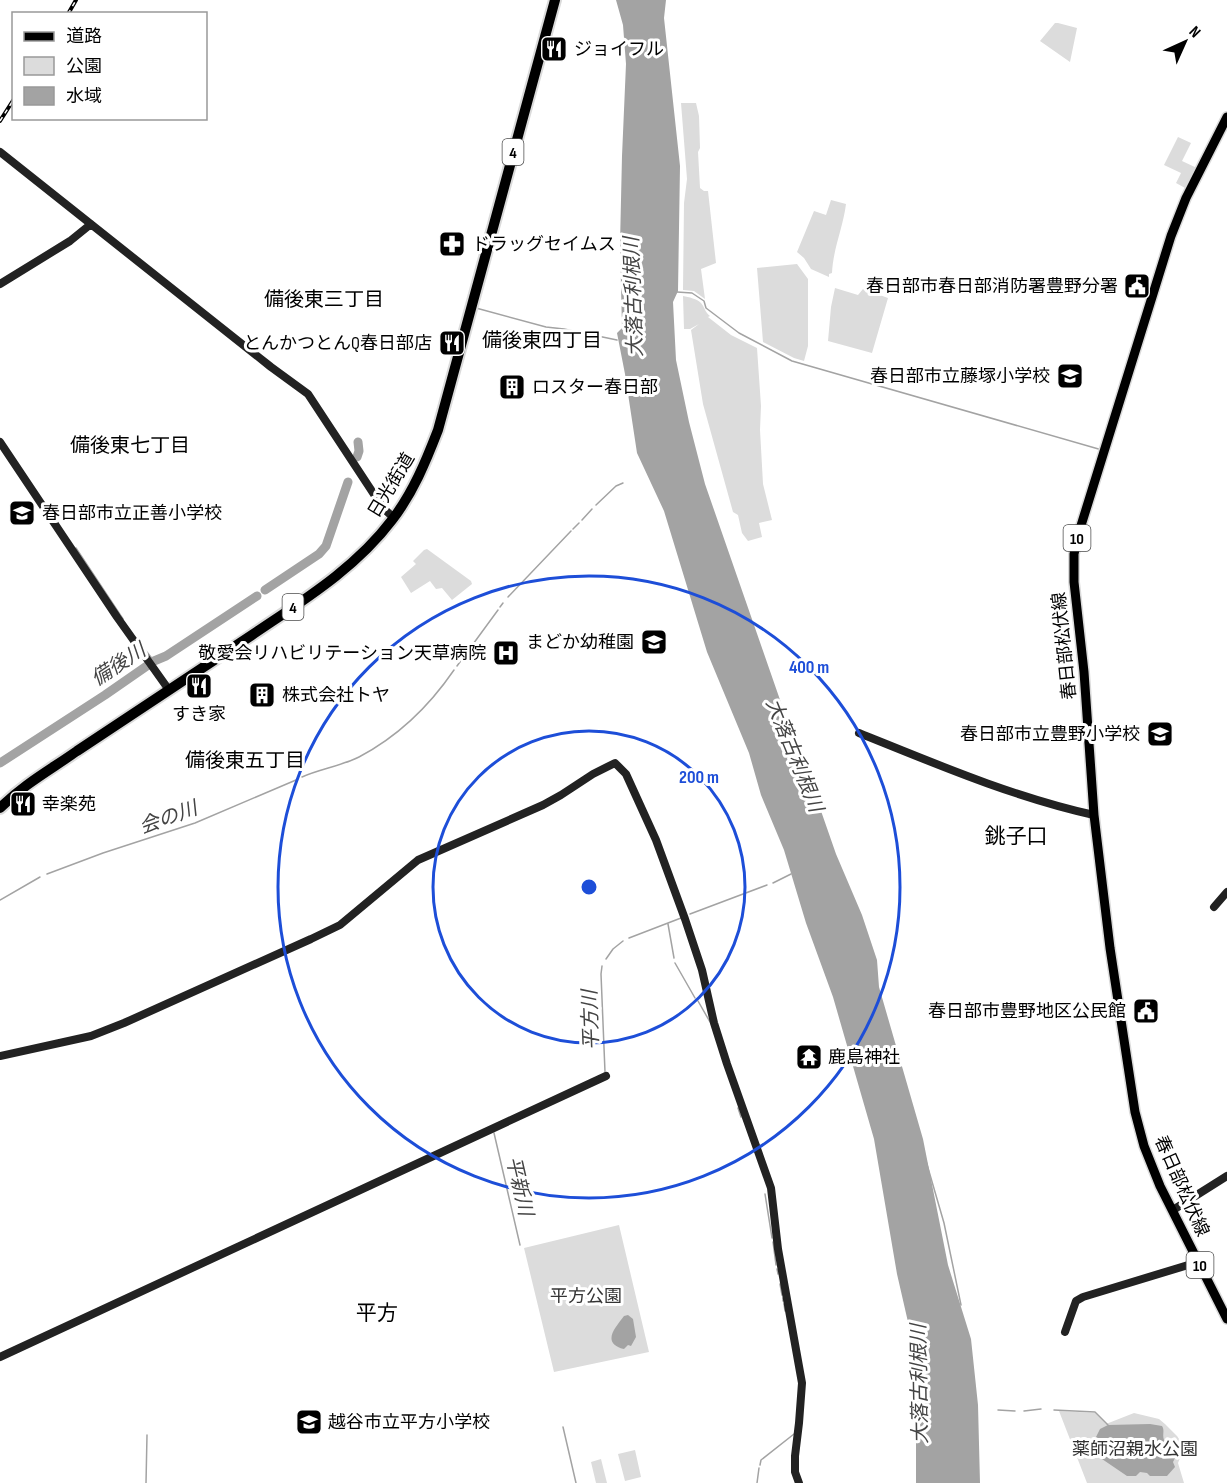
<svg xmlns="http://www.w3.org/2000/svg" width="1227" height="1483" viewBox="0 0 1227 1483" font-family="'Sofia Sans Condensed','Noto Sans JP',sans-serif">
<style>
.green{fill:#dcdcdc}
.water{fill:#a3a3a3}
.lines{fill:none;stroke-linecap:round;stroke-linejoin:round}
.stream{stroke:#a3a3a3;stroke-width:1.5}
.river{stroke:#a3a3a3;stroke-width:9}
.primary-casing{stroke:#dbdbdb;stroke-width:12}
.highway-casing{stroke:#dbdbdb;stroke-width:14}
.secondary{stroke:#222;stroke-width:8}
.primary{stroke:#000;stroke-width:9}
.highway{stroke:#000;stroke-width:10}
.rail-casing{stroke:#000;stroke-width:4}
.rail{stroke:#fff;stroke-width:1.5;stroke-dasharray:4.5;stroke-linecap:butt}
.ring{fill:none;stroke:#1d4ed8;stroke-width:3}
.labels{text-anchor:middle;stroke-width:6;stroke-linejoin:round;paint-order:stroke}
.shield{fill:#fff;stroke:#4c4c4c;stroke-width:1.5}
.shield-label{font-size:16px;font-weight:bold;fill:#000}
.poi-label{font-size:18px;fill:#000;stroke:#fff;text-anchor:start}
.street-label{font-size:18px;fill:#000;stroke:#fff}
.park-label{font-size:18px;fill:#333;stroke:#fff}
.water-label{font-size:20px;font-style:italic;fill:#444;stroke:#fff}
.neighbourhood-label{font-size:20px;fill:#000;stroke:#fff}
.quarter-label{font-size:21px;fill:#000;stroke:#fff}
.centre{fill:#1d4ed8;stroke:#fff;stroke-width:3}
.ring-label{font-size:18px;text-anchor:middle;font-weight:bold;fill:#1d4ed8;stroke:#fff;stroke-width:6;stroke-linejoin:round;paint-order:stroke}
</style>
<rect width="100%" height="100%" fill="#fff"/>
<path class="green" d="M1055,23H1058L1077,28L1070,62L1040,41Z
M681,103H696L699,116L700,148L698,152L700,188L704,191H708L716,263L701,269L705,299L694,291L683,290L684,203L687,179Z
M1178,137L1191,143L1182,161L1197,168L1187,189L1176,183L1181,173L1164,165Z
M831,200L846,204C843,228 833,249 832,273L829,274V277L811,269L804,258L797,252L814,211L826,215Z
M797,264L808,279V346L804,361L794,358L763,342L757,268Z
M835,288L858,295L863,289L888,298L872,353L828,341L831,307Z
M683,296C689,297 697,299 701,303C705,308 705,312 710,316L708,317L731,335L757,348L761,406L760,430L763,484L772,520L759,523L762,537L748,541L742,533L738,515L733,512L703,404L691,330L699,324L690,329H684Z
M427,549L471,581L472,584L452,600L442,588L436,589L430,581L411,593L401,577L416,564L413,561L424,550Z
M619,1225L649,1352L554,1372L524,1248Z
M1059,1411L1095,1413L1106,1424L1134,1413L1159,1419L1165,1424L1177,1436L1183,1445L1182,1453L1178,1463L1184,1483H1087Z
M635,1450L641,1477L625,1481L618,1454Z
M601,1459L607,1483H596L591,1462Z"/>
<path class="water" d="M616,0H666L664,18L680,166L678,291L673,302L676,360L689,422L705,484L787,720L813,788L836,854L862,915L877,960L879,987L923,1139L948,1265L971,1339L978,1405L980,1483H916V1420L908,1322L897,1274L874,1139L833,997L806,923L784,850L761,795L749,753L707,652L664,511L637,453L625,374L617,333L622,328L620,244L622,156L626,64L623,25Z
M628,1315L633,1319L636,1337L631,1346L628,1345L624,1349C601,1343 615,1328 624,1316Z
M1150,1424L1162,1426C1165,1430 1162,1435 1164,1440L1175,1445L1178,1448V1452L1173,1462L1175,1467L1167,1476H1150L1147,1473L1140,1472L1136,1476H1127L1102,1459L1094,1449L1095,1439L1100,1429L1108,1425Z"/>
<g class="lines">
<path class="stream" d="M677,292L692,293L704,301L706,308L739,333L792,361L1102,450
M476,308L546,327L564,329L617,340
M596,505L616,486L623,483
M582,520L592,509
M573,529L579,523
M76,548L123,619
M508,597L571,531
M500,607L503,603
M143,647L154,661
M457,666L498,610
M302,777C320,769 341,766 359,757C397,737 430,705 454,670
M47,874L103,853L195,823L296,780
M773,883L791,874
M0,900L40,877
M690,914L767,885
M668,924L674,958
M629,938L681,918
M606,959L613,949L623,941
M675,963L695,998
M602,966L601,974L605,1072
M698,1001L710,1022
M738,1108L741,1117
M494,1133L520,1245
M926,1161L944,1223L961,1305
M765,1194L772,1238
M773,1242L776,1265
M777,1269L778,1274
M780,1284L782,1295
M783,1298V1301
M784,1304L785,1311
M998,1410L1015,1411
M1054,1410L1095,1412L1108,1425
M1024,1411L1041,1409
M563,1427L576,1483
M760,1465L761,1460L794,1434
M146,1483L147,1435
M757,1483L759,1468"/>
<path class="river" d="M357,457L359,451L358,442
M265,590L319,554L326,546L348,482
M0,763L105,695L154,661L166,656L257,596"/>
<defs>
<path id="primary" d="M1227,117L1186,198L1171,236L1079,532L1074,554V582L1084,672L1094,815L1110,948L1135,1112L1144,1146L1160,1186L1227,1319"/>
<path id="highway" d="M0,808C24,784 50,770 77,751C135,712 194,674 252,635C302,601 355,569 392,520C413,493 426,461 438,430L555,0"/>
</defs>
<use href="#primary" class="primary-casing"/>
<use href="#highway" class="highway-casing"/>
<path class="secondary" d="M0,152L271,367L308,394L383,508L394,518
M0,284L70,241L91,224
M0,442L117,617L169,690
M859,733C936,764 1013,797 1094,815
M1214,907L1227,892
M0,1056L91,1036L124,1023L311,939L340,925L418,860L543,805L561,795L593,774L615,763L626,774L656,840L685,919L702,970L714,1023L727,1064L771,1188L778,1249L802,1383L799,1423L795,1456V1472L799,1483
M1173,1210L1227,1176
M1065,1332L1076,1301L1083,1297L1198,1262
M0,1357L606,1076"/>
<use href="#primary" class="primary"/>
<use href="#highway" class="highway"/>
<defs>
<path id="rail" d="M68,14L76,0
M0,121L14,99"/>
</defs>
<use href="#rail" class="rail-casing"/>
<use href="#rail" class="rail"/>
</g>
<g class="ring">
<circle cx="589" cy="887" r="156"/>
<circle cx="589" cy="887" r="311"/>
</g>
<defs>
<symbol id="restaurant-square" viewBox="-11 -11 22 22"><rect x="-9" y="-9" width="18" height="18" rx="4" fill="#000" stroke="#fff"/><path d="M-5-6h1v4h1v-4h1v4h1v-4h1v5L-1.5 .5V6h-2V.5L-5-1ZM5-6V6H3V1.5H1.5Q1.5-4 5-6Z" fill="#fff"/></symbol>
<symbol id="pharmacy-square" viewBox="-11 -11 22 22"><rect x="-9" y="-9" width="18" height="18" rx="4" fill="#000" stroke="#fff"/><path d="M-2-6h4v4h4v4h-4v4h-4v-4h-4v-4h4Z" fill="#fff"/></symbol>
<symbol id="civic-square" viewBox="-11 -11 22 22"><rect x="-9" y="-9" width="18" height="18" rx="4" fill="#000" stroke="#fff"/><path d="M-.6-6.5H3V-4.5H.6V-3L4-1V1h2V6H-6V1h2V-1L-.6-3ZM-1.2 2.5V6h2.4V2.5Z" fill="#fff"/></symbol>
<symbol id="school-square" viewBox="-11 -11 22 22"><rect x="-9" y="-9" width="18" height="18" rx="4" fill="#000" stroke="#fff"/><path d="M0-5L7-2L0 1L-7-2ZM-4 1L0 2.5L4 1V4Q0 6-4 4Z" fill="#fff"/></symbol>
<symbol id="building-square" viewBox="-11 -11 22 22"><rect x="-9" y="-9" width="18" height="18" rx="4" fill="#000" stroke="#fff"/><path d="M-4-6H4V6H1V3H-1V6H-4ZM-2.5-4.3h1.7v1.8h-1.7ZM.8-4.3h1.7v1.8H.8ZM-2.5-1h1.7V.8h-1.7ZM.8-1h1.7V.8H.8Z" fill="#fff"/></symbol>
<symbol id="hospital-square" viewBox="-11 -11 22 22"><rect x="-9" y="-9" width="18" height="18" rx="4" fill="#000" stroke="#fff"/><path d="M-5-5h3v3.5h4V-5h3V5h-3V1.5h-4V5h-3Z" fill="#fff"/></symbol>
<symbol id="temple-square" viewBox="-11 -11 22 22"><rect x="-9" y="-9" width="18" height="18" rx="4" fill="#000" stroke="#fff"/><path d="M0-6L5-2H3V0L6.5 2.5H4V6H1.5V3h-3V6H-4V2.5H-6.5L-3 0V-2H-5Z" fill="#fff"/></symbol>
</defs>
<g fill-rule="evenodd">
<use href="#restaurant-square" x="539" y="34" width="30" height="30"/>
<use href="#pharmacy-square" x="437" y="229" width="30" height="30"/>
<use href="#civic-square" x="1122" y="271" width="30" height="30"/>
<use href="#restaurant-square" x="437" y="328" width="30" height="30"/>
<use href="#school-square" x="1055" y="361" width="30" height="30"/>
<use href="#building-square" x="497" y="372" width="30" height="30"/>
<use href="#school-square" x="7" y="498" width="30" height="30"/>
<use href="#school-square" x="639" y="627" width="30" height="30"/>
<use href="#hospital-square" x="491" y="638" width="30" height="30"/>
<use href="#restaurant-square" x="184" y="671" width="30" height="30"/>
<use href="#building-square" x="247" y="680" width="30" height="30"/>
<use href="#school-square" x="1145" y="719" width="30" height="30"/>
<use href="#restaurant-square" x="8" y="789" width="30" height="30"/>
<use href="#civic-square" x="1131" y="996" width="30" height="30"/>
<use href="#temple-square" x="794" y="1042" width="30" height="30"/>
<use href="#school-square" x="294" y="1407" width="30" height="30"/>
</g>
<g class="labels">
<g class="shield">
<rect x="502.5" y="139" width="21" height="26" rx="4.5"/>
<rect x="1063.5" y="525" width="27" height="26" rx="4.5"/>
<rect x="282.5" y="594" width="21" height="26" rx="4.5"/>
<rect x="1186.5" y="1252" width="27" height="26" rx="4.5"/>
</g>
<g class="shield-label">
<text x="513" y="158">4</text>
<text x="1077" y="544">10</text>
<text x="293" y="613">4</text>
<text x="1200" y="1271">10</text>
</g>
<g class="poi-label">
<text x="574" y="55">ジョイフル</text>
<text x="472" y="250">ドラッグセイムス</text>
<text x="1118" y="292" text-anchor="end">春日部市春日部消防署豊野分署</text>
<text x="432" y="349" text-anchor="end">とんかつとんQ春日部店</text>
<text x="1050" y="382" text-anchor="end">春日部市立藤塚小学校</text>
<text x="532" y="393">ロスター春日部</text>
<text x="42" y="519">春日部市立正善小学校</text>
<text x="634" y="648" text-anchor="end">まどか幼稚園</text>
<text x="486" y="659" text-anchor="end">敬愛会リハビリテーション天草病院</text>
<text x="282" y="701">株式会社トヤ</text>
<text x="199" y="720" text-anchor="middle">すき家</text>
<text x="1140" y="740" text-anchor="end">春日部市立豊野小学校</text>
<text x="42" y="810">幸楽苑</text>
<text x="1126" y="1017" text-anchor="end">春日部市豊野地区公民館</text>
<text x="828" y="1063">鹿島神社</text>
<text x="328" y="1428">越谷市立平方小学校</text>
</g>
<g class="street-label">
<text transform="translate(391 485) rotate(-59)" y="6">日光街道</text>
<text transform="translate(1064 646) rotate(-96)" y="6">春日部松伏線</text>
<text transform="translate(1182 1186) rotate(66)" y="6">春日部松伏線</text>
</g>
<g class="park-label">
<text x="586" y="1302">平方公園</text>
<text x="1135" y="1455">薬師沼親水公園</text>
</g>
<g class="water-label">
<text transform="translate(633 297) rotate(-92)" y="7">大落古利根川</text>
<text transform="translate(118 664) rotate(-33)" y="7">備後川</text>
<text transform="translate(795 755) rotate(68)" y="7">大落古利根川</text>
<text transform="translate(168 817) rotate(-20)" y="7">会の川</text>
<text transform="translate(590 1020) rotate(-92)" y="7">平方川</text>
<text transform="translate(520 1186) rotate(77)" y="7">平新川</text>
<text transform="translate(919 1384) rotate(-91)" y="7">大落古利根川</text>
</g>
<g class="neighbourhood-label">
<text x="324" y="306">備後東三丁目</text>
<text x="542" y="347">備後東四丁目</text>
<text x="130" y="452">備後東七丁目</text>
<text x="245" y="767">備後東五丁目</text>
</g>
<g class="quarter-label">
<text x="1016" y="843">銚子口</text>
<text x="377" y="1320">平方</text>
</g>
</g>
<circle cx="589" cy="887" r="9" class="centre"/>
<g class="ring-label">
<text x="809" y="673">400 m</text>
<text x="699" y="783">200 m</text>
</g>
<rect x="12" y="12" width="195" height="108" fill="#ffffff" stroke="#999999" stroke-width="1.5"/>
<rect x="24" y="32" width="30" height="9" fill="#000000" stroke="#999999" stroke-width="1.5"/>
<text x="66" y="42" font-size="18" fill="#000000">道路</text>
<rect x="24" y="57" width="30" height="18" fill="#dcdcdc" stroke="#999999" stroke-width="1.5"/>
<text x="66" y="72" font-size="18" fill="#000000">公園</text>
<rect x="24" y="87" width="30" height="18" fill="#a3a3a3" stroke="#999999" stroke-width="1.5"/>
<text x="66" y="102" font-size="18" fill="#000000">水域</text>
<g transform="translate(1185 42) rotate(45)" stroke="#ffffff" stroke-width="4.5" paint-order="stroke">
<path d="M0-4.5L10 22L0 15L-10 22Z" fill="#000000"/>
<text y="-9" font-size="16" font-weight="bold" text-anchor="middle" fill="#000000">N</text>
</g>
</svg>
